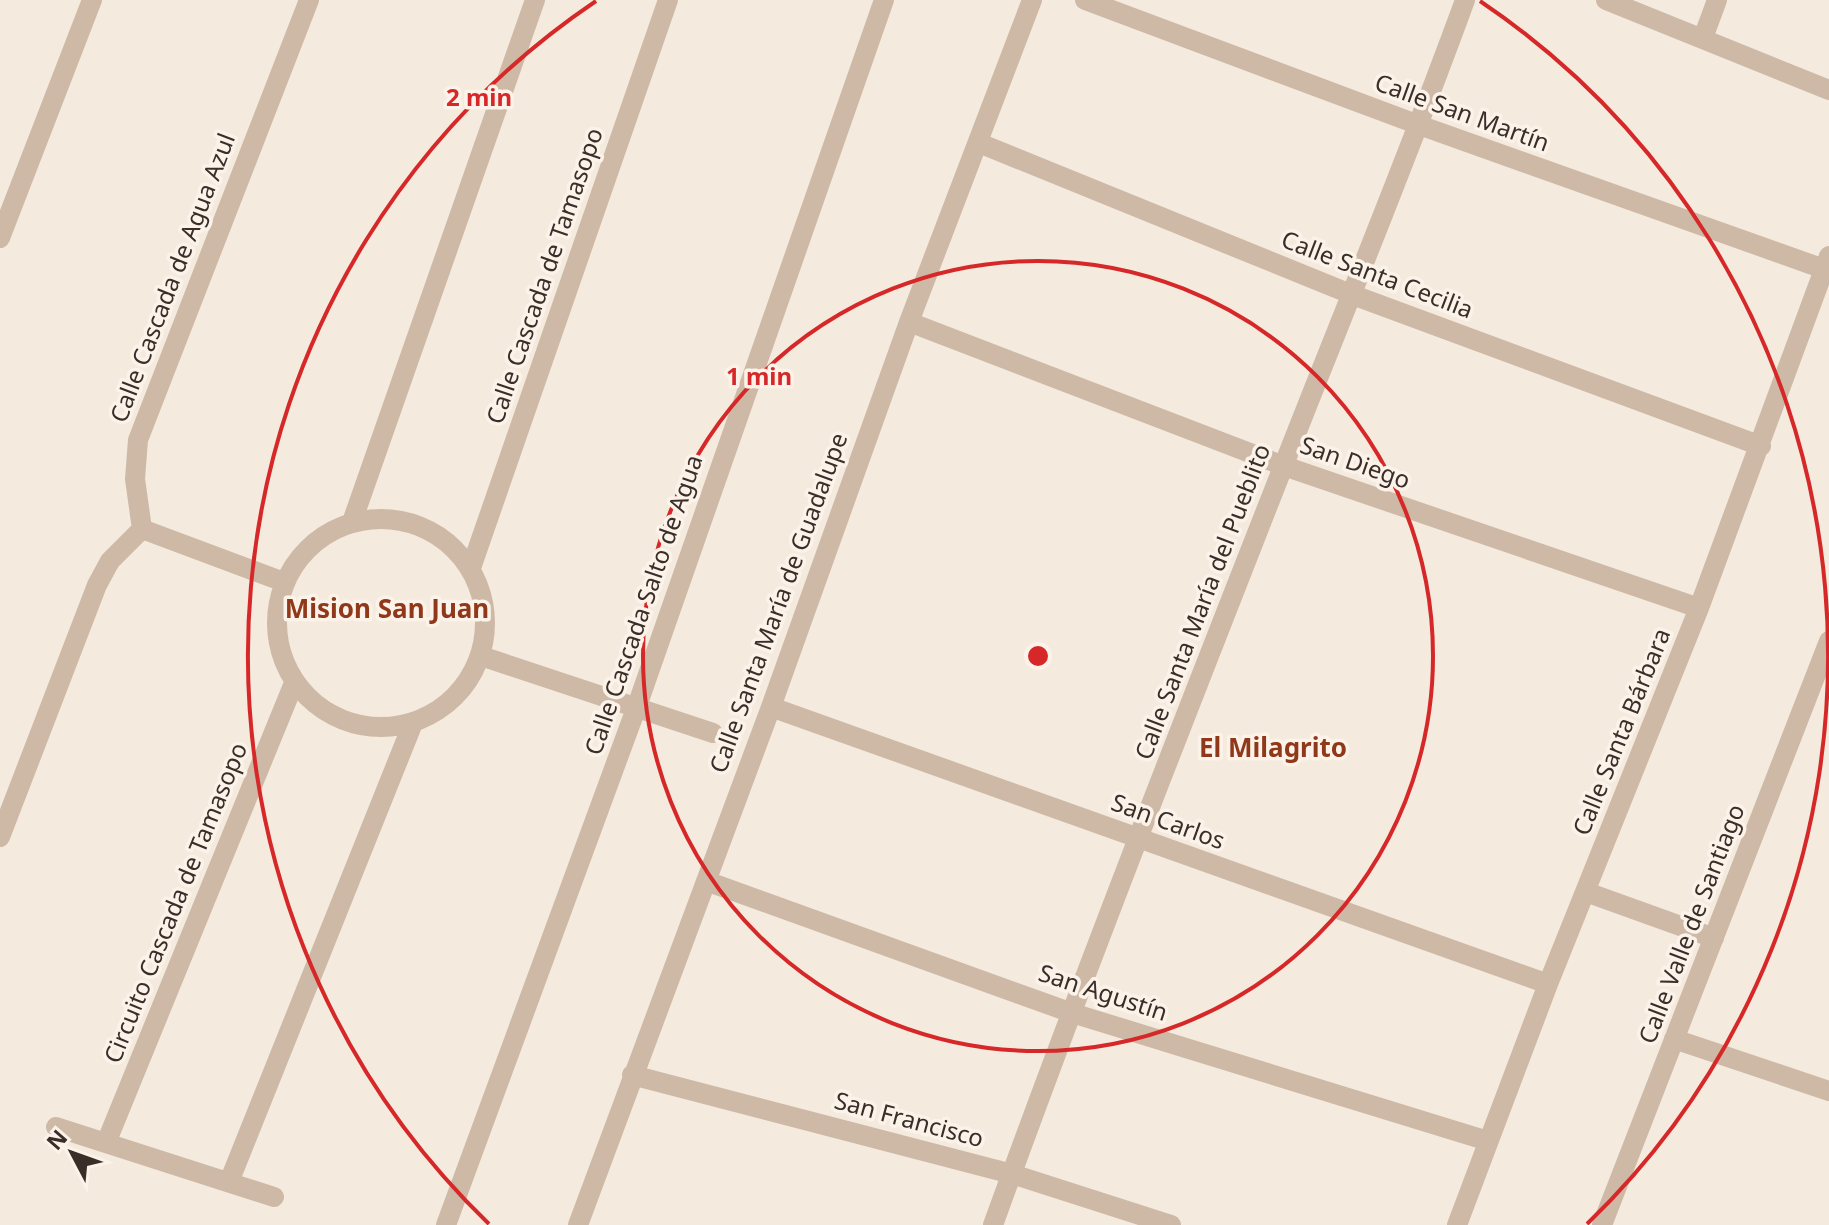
<svg xmlns="http://www.w3.org/2000/svg" width="1829" height="1225" viewBox="0 0 1829 1225" font-family="'Noto Sans',sans-serif">
<style>
.lines{fill:none;stroke-linecap:round;stroke-linejoin:round}
.minor{stroke:#ceb9a7;stroke-width:20}
.ring{fill:none;stroke:#d62828;stroke-width:4}
.labels{text-anchor:middle;stroke-width:7;stroke-linejoin:round;paint-order:stroke}
.street-label{font-size:24px;fill:#3a2e28;stroke:#fbf3ea}
.neighbourhood-label{font-size:26px;font-weight:bold;fill:#90381a;stroke:#fbf3ea}
.centre{fill:#d62828;stroke:#fbf3ea;stroke-width:4}
.ring-label{font-size:24px;text-anchor:middle;font-weight:bold;fill:#d62828;stroke:#fbf3ea;stroke-width:7;stroke-linejoin:round;paint-order:stroke}
</style>
<rect width="100%" height="100%" fill="#f4eadd"/>
<g class="lines">
<path class="minor" d="M1085,0L1419,125L1824,269
M1606,0L1829,90
M1703,38L1717,0
M979,143L1353,295L1761,446
M0,238L92,0
M909,322L1284,466L1699,608
M277 623a104 104 0 1 1 208 0a104 104 0 1 1-208 0Z
M352,522L535,0
M142,529L284,582
M471,568L668,0
M481,656L713,733
M771,707L1548,984
M0,837L97,585L110,561L142,529L135,479L138,440L309,0
M706,881L1072,1013L1488,1141
M1586,892L1714,938
M1674,1039L1829,1091
M632,1075L1012,1174L1171,1225
M56,1127L274,1197
M106,1143L294,683
M229,1182L413,723
M446,1225L637,706L884,0
M578,1225L771,707L909,322L1032,0
M993,1225C1085,971 1184,719 1283,467C1344,311 1408,157 1465,0
M1457,1225L1548,984L1699,608L1829,256
M1602,1225L1829,641"/>
</g>
<g class="ring">
<circle cx="1038" cy="656" r="395"/>
<path d="M489 1224A790 790 0 0 1 596 1M1480 1A790 790 0 0 1 1587 1224"/>
</g>
<g class="labels">
<g class="street-label">
<text transform="translate(1462 113) rotate(20)" y="8">Calle San Martín</text>
<text transform="translate(1377 275) rotate(21)" y="8">Calle Santa Cecilia</text>
<text transform="translate(545 276) rotate(-71)" y="8">Calle Cascada de Tamasopo</text>
<text transform="translate(173 278) rotate(-69)" y="8">Calle Cascada de Agua Azul</text>
<text transform="translate(1355 463) rotate(19)" y="8">San Diego</text>
<text transform="translate(1203 602) rotate(-69)" y="8">Calle Santa María del Pueblito</text>
<text transform="translate(779 603) rotate(-70)" y="8">Calle Santa María de Guadalupe</text>
<text transform="translate(644 605) rotate(-71)" y="8">Calle Cascada Salto de Agua</text>
<text transform="translate(1622 732) rotate(-68)" y="8">Calle Santa Bárbara</text>
<text transform="translate(1168 822) rotate(20)" y="8">San Carlos</text>
<text transform="translate(176 903) rotate(-68)" y="8">Circuito Cascada de Tamasopo</text>
<text transform="translate(1692 924) rotate(-69)" y="8">Calle Valle de Santiago</text>
<text transform="translate(1103 993) rotate(18)" y="8">San Agustín</text>
<text transform="translate(909 1120) rotate(15)" y="8">San Francisco</text>
</g>
<g class="neighbourhood-label">
<text x="387" y="618">Mision San Juan</text>
<text x="1273" y="757">El Milagrito</text>
</g>
</g>
<circle cx="1038" cy="656" r="12" class="centre"/>
<g class="ring-label">
<text x="479" y="106">2 min</text>
<text x="759" y="385">1 min</text>
</g>
<g transform="translate(72 1153) rotate(311)" stroke="#fbf3ea" stroke-width="6" paint-order="stroke">
<path d="M0-6L14 30L0 20L-14 30Z" fill="#3a2e28"/>
<text y="-12" font-size="22" font-weight="bold" text-anchor="middle" fill="#3a2e28">N</text>
</g>
</svg>
